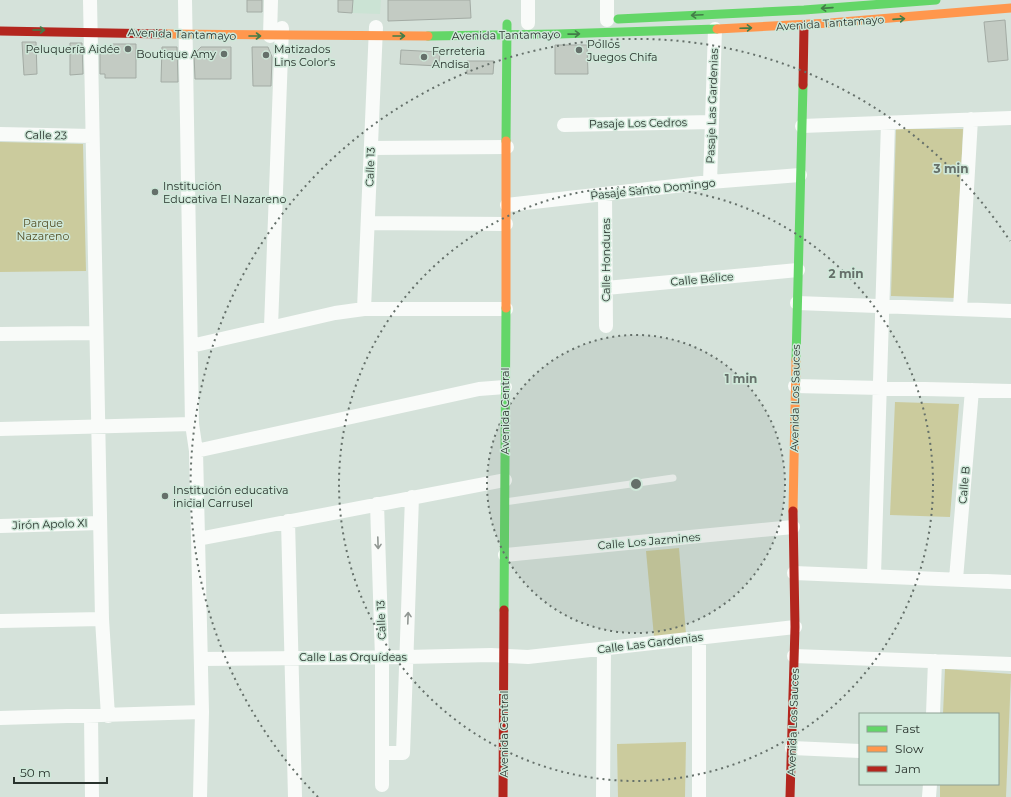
<svg xmlns="http://www.w3.org/2000/svg" width="1011" height="797" viewBox="0 0 1011 797" font-family="Montserrat,sans-serif">
<style>
.built{fill:#cbe3d4}
.green{fill:#cbcb9d}
.building{fill:#c3cbc3;stroke:#a3aba4}
.lines{fill:none;stroke-linecap:round;stroke-linejoin:round}
.lane{stroke:#f9fbf9;stroke-width:7}
.street{stroke:#f9fbf9;stroke-width:14}
.fast{stroke:#63d668;stroke-width:9}
.slow{stroke:#ff974d;stroke-width:9}
.jam{stroke:#b3261e;stroke-width:9}
.oneway{stroke:#437c48}
.oneway2{stroke:#919793}
.ring{fill:none;stroke:#65706a;stroke-width:2;stroke-dasharray:2 4}
.poi-dot{fill:#65706a;stroke:#cfe8d9;stroke-width:1.5}
.labels{text-anchor:middle;stroke-width:3;stroke-linejoin:round;paint-order:stroke}
.street-label{font-size:11px;fill:#29332d;stroke:#cfe8d9}
.poi-label{font-size:11px;fill:#29332d;stroke:#cfe8d9;text-anchor:start}
.park-label{font-size:11px;fill:#544f25;stroke:#cfe8d9}
.centre{fill:#65706a;stroke:#cfe8d9;stroke-width:2}
.ring-label{font-size:12px;text-anchor:middle;font-weight:bold;fill:#65706a;stroke:#cfe8d9;stroke-width:3;stroke-linejoin:round;paint-order:stroke}
</style>
<rect width="100%" height="100%" fill="#d5e2da"/>
<path class="built" d="M353,0H381L380,14L352,13Z"/>
<path class="green" d="M896,129H963L955,298L891,296Z
M0,142L83,144L86,271L0,272Z
M895,402L959,404L950,517L890,515Z
M679,548L686,634L654,637L646,551Z
M945,669L1011,674L1006,797H940V784H998V714H943Z
M686,742L685,797H618L617,744Z"/>
<path class="building" d="M247,0H262V12H247Z
M338,0H353L352,13L338,12Z
M388,0H470L471,18L388,21Z
M1005,20L1008,60L988,62L984,22Z
M22,42H36L37,74L24,75Z
M70,43H82L83,74L70,75Z
M113,44H136V78H105V74H100V54Z
M555,45H587L588,74H555Z
M162,47H177L178,82H161Z
M201,47H231V79H195L194,54Z
M252,47H268L272,57L271,86H253Z
M401,50L440,52L439,66L400,64Z
M467,61H494L493,74H467Z"/>
<g class="lines">
<path class="lane" d="M505,502L673,478"/>
<path class="street" d="M90,0L102,619L108,716
M185,0L192,424L196,451L202,712L200,797
M528,0V23
M607,20V0
M270,36L271,0
M564,125L712,122
M802,126L1011,118
M0,134L92,136
M371,148L507,147
M710,182L715,29
M605,194L606,326
M507,205L710,182L800,175
M368,223L506,224
M606,288L798,270
M797,303L1011,311
M364,309L376,27
M960,309L971,119
M271,327L282,28
M0,334L96,333
M191,346L335,313L364,309H506
M795,386L1011,391
M0,429L192,424
M196,451L479,389L505,387
M377,504L382,658V785
M288,521L295,797
M0,526L100,523
M198,539L505,480
M505,555L793,527
M794,573L1011,582
M874,575L888,123
M956,579L972,390
M0,621L102,619
M699,638V797
M794,656L1011,664
M201,659L406,657L491,655L528,657L795,627
M933,714L935,661
M91,716L92,797
M0,718L202,712
M792,748L860,751
M383,753H403L412,497
M603,797L604,649
M929,797L930,784"/>
<path class="fast" d="M618,19L804,10L936,0
M428,36L558,34L717,29
M506,141L507,24
M796,360L803,85
M504,610L506,308"/>
<path class="slow" d="M717,29L830,23L1011,8
M165,34L428,36
M506,308V141
M793,511L796,360"/>
<path class="jam" d="M0,31L165,34
M803,85L804,26
M503,797L504,610
M790,797L795,627L793,511"/>
</g>
<defs><path id="oneway-shaft" d="M-6 0H5M1.5-3L5.5 0L1.5 3" fill="none" stroke-width="1.6" stroke-linecap="round" stroke-linejoin="round"/></defs>
<g class="oneway">
<use href="#oneway-shaft" transform="translate(827 8) rotate(176)"/>
<use href="#oneway-shaft" transform="translate(697 15) rotate(177)"/>
<use href="#oneway-shaft" transform="translate(899 19) rotate(-4)"/>
<use href="#oneway-shaft" transform="translate(746 28) rotate(-2)"/>
<use href="#oneway-shaft" transform="translate(39 30)"/>
<use href="#oneway-shaft" transform="translate(574 34) rotate(-1)"/>
<use href="#oneway-shaft" transform="translate(255 36)"/>
<use href="#oneway-shaft" transform="translate(399 36)"/>
</g>
<g class="oneway2">
<use href="#oneway-shaft" transform="translate(378 543) rotate(88)"/>
<use href="#oneway-shaft" transform="translate(408 618) rotate(-88)"/>
</g>
<circle cx="636" cy="484" r="149" fill="#65706a" fill-opacity=".12"/>
<g class="ring">
<circle cx="636" cy="484" r="149"/>
<circle cx="636" cy="484" r="297"/>
<path d="M318 797A446 446 0 1 1 1010 241"/>
</g>
<g class="poi-dot">
<circle cx="128" cy="49" r="4"/>
<circle cx="579" cy="50" r="4"/>
<circle cx="224" cy="54" r="4"/>
<circle cx="266" cy="55" r="4"/>
<circle cx="424" cy="57" r="4"/>
<circle cx="155" cy="192" r="4"/>
<circle cx="165" cy="496" r="4"/>
</g>
<g class="labels">
<g class="street-label">
<text transform="translate(830 23) rotate(-4)" y="4">Avenida Tantamayo</text>
<text transform="translate(182 34) rotate(2)" y="4">Avenida Tantamayo</text>
<text transform="translate(506 35) rotate(-1)" y="4">Avenida Tantamayo</text>
<text transform="translate(712 106) rotate(-88)" y="4">Pasaje Las Gardenias</text>
<text transform="translate(638 123) rotate(-1)" y="4">Pasaje Los Cedros</text>
<text transform="translate(46 135) rotate(1)" y="4">Calle 23</text>
<text transform="translate(370 167) rotate(-88)" y="4">Calle 13</text>
<text transform="translate(653 189) rotate(-6)" y="4">Pasaje Santo Domingo</text>
<text transform="translate(606 260) rotate(-90)" y="4">Calle Honduras</text>
<text transform="translate(702 279) rotate(-5)" y="4">Calle Bélice</text>
<text transform="translate(795 398) rotate(-89)" y="4">Avenida Los Sauces</text>
<text transform="translate(505 411) rotate(-90)" y="4">Avenida Central</text>
<text transform="translate(964 485) rotate(-85)" y="4">Calle B</text>
<text transform="translate(50 524) rotate(-2)" y="4">Jirón Apolo XI</text>
<text transform="translate(649 541) rotate(-5)" y="4">Calle Los Jazmines</text>
<text transform="translate(381 620) rotate(-92)" y="4">Calle 13</text>
<text transform="translate(650 643) rotate(-7)" y="4">Calle Las Gardenias</text>
<text x="353" y="661">Calle Las Orquídeas</text>
<text transform="translate(793 722) rotate(-88)" y="4">Avenida Los Sauces</text>
<text transform="translate(504 734) rotate(-90)" y="4">Avenida Central</text>
</g>
<g class="poi-label">
<text x="587" y="48">Pollos<tspan x="587" dy="13">Juegos Chifa</tspan></text>
<text x="120" y="53" text-anchor="end">Peluquería Aidée</text>
<text x="274" y="53">Matizados<tspan x="274" dy="13">Lins Color's</tspan></text>
<text x="432" y="55">Ferreteria<tspan x="432" dy="13">Andisa</tspan></text>
<text x="216" y="58" text-anchor="end">Boutique Amy</text>
<text x="163" y="190">Institución<tspan x="163" dy="13">Educativa El Nazareno</tspan></text>
<text x="173" y="494">Institución educativa<tspan x="173" dy="13">inicial Carrusel</tspan></text>
</g>
<g class="park-label">
<text x="43" y="227">Parque<tspan x="43" dy="13">Nazareno</tspan></text>
</g>
</g>
<circle cx="636" cy="484" r="6" class="centre"/>
<g class="ring-label">
<text x="951" y="173">3 min</text>
<text x="846" y="278">2 min</text>
<text x="741" y="383">1 min</text>
</g>
<rect x="859" y="713" width="140" height="72" fill="#cfe8d9" stroke="#8da094"/>
<rect x="867" y="726" width="20" height="6" fill="#63d668" stroke="#8da094"/>
<text x="895" y="733" font-size="12" fill="#29332d">Fast</text>
<rect x="867" y="746" width="20" height="6" fill="#ff974d" stroke="#8da094"/>
<text x="895" y="753" font-size="12" fill="#29332d">Slow</text>
<rect x="867" y="766" width="20" height="6" fill="#b3261e" stroke="#8da094"/>
<text x="895" y="773" font-size="12" fill="#29332d">Jam</text>
<path d="M14 777v6h93v-6" fill="none" stroke="#29332d" stroke-width="2"/>
<text x="20" y="777" font-size="12" fill="#29332d" stroke="#cfe8d9" stroke-width="3" paint-order="stroke">50 m</text>
</svg>
